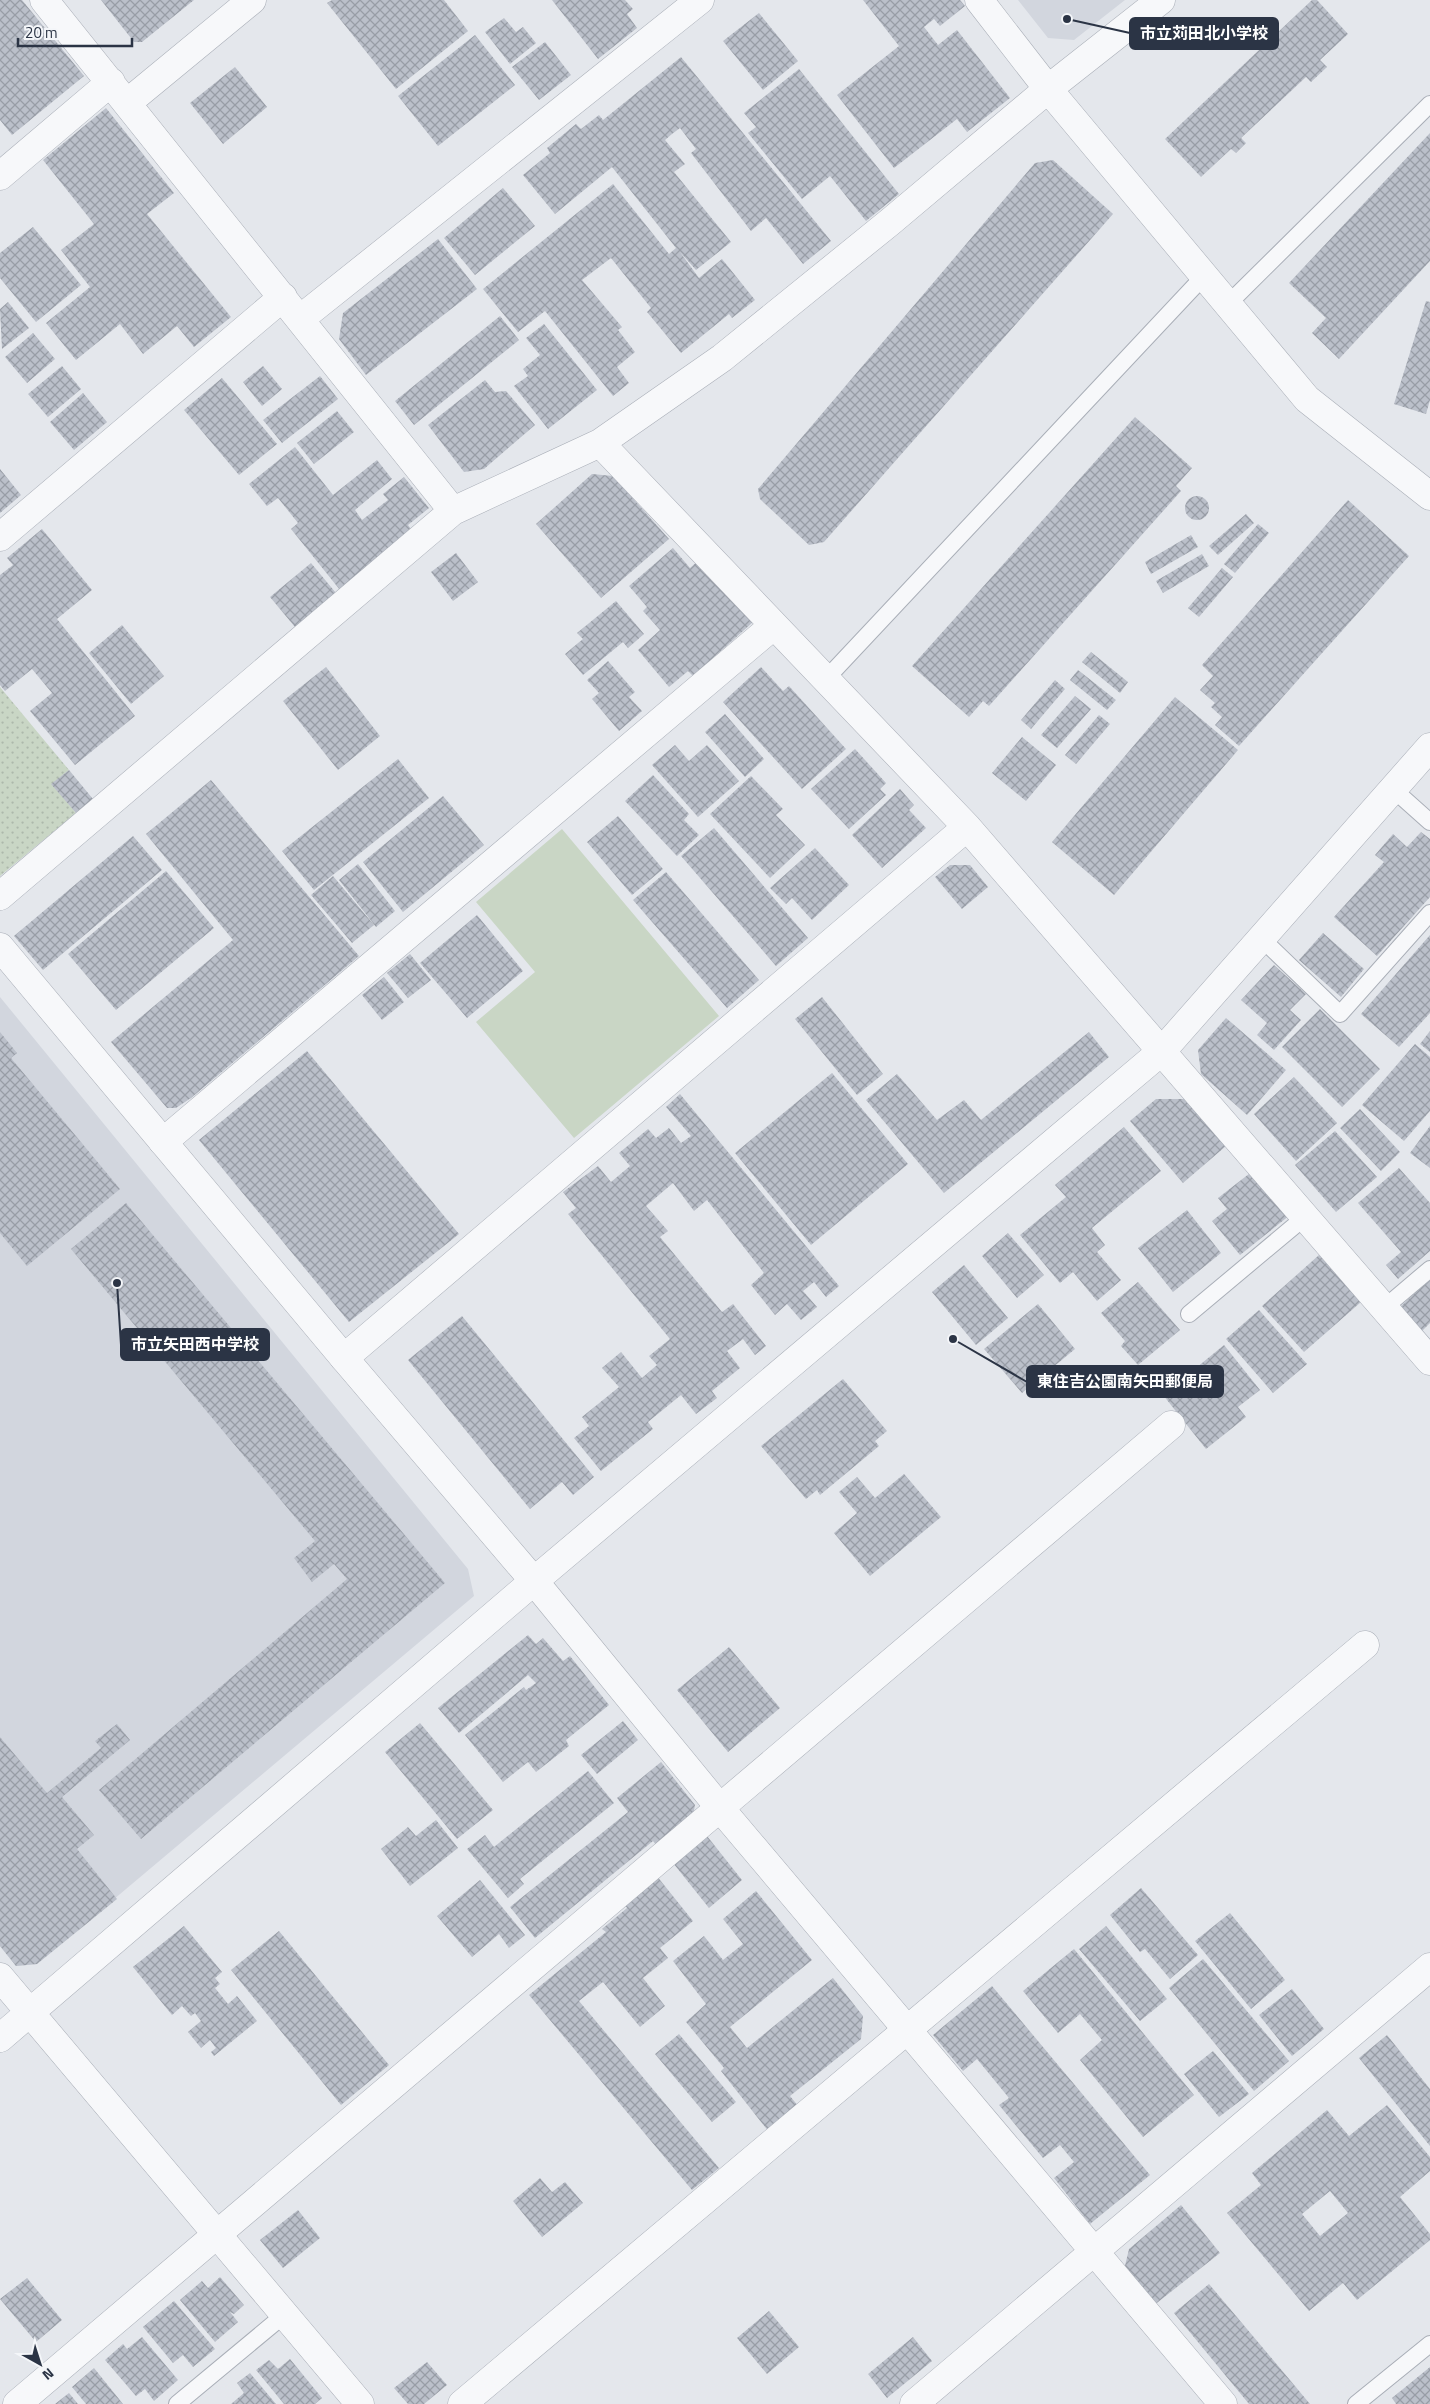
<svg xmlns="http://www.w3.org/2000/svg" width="1430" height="2404" viewBox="0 0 1430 2404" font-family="'Titillium Web','Noto Sans JP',sans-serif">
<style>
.built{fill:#d2d6de}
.grass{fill:url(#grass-dots)}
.park{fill:#c9d6c5}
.building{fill:url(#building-cross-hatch);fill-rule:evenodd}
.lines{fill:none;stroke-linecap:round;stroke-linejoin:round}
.service-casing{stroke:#a9aeb7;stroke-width:18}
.minor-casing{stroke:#a9aeb7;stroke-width:29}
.tertiary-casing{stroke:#a9aeb7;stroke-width:29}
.service{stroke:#f7f8fa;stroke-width:16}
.minor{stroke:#f7f8fa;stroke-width:28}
.tertiary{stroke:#f7f8fa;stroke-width:28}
.leader{fill:none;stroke:#2b3445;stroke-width:2}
.callout-dot{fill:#2b3445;stroke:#f4f6f9;stroke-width:2}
.callout{fill:#2b3445;stroke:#2b3445;stroke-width:2}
.callout-label{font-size:16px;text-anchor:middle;font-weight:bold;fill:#fff}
</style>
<defs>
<pattern id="grass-dots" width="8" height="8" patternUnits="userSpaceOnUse" patternTransform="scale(1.25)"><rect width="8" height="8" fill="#c9d6c5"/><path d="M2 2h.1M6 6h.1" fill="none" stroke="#adb8ab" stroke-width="1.8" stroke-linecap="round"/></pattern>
<pattern id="building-cross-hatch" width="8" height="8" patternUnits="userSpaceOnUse" patternTransform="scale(1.25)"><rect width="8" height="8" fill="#bbc0ca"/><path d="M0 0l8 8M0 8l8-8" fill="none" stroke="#989da6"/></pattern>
</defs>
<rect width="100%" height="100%" fill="#e4e7ec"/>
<path class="built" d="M1018,0H1125L1074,40L1048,38Z
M0,997L468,1569L474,1596L37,1964L16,1966L0,1946Z"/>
<path class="grass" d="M0,687L69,770L52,784L76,813L0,876Z"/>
<path class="park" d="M562,829L719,1016L574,1138L476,1022L535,972L476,902Z"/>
<path class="building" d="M0,0H22L84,76L12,135L0,120Z
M101,0H194L142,42H134Z
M332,0H444L468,31L396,89L327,3Z
M552,0H625L633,9L627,14L637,28L598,59Z
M863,0H960L965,6L940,26L934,19L924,27L938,45L957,30L1010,98L967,132L957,119L894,168L837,95L899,46Z
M1312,0H1317L1348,34L1320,60L1327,67L1311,82L1306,77L1241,138L1246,143L1236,153L1231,149L1201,177L1165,139Z
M759,13L798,61L763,90L723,41Z
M504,18L516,32L523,27L536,43L510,64L485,32Z
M475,35L515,85L438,146L398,96Z
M545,42L571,75L539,100L512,67Z
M681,57L831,241L803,264L766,218L751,231L691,153L696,149L680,128L672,134L665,140L685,164L674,172L731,242L696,270L680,252L699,278L722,259L755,300L732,318L729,314L681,353L647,312L651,308L611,258L582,280L622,327L618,330L635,352L617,367L629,383L613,396L545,311L518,332L483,289L613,184L669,254L676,248L612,167L555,214L523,175L550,153L547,148L576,124L581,129L599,115L603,120Z
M235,67L267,107L223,144L190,103Z
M799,69L899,194L866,221L830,176L802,199L748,133L756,127L744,113Z
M106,108L174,193L147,214L231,317L194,347L177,326L143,354L120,324L76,360L46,323L90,287L61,250L94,224L43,160Z
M1430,133V261L1339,359L1312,333L1326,318L1289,283Z
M1053,160L1113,214L824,542L809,545L760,499L758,489L1035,163Z
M503,188L535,226L475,275L444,238Z
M33,227L81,285L36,322L0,278V253Z
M438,239L477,289L366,375L339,339L343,313Z
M1426,301L1430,302V400L1426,414L1394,404Z
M8,302L29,328L2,349L0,309Z
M500,316L519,340L414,425L395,401Z
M544,324L597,390L548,429L514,386L528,376L523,369L540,355L526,338Z
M33,333L55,359L27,383L5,357Z
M62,366L81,389L48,417L28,394Z
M263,366L282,389L262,406L243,382Z
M320,376L338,399L282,443L263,420Z
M222,378L277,444L239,475L184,410Z
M485,380L495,392L506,391L535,425L484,469L464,472L428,425Z
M83,393L107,422L74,450L50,422Z
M337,411L354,432L314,464L297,443Z
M1135,417L1192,468L1176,486L1181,491L989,706L983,701L969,717L912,666Z
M295,447L333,495L377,460L392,479L355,510L362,520L388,500L383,494L404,477L429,508L408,525L413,532L340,590L291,529L298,523L278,498L267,506L249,484Z
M0,469L21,495L0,513Z
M592,474L613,476L669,539L601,598L536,524Z
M1185 508a12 12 0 1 1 24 0a12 12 0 1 1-24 0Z
M1348,500L1409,556L1239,746L1215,725L1222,717L1211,707L1215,703L1200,690L1213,676L1202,665Z
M1246,514L1254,523L1218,555L1209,546Z
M1258,524L1269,533L1235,573L1224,564Z
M42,529L92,590L57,619L135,716L75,765L30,711L52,693L32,669L5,691L0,685V575L13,565L7,558Z
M1191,535L1198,547L1151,574L1145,562Z
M673,548L690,568L698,561L753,622L693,676L688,671L669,687L638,650L660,630L643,611L647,607L629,586Z
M456,553L478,582L453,601L431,572Z
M1202,554L1209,566L1163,593L1156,581Z
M311,563L336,593L295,627L270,597Z
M1222,568L1233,577L1199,617L1188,608Z
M616,601L644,634L628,648L623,642L583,675L565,654L583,639L577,633Z
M122,625L164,676L131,704L89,653Z
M1091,652L1128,682L1120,693L1082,662Z
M608,661L635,692L629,697L642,711L619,731L592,699L599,693L587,680Z
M326,667L380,736L338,770L283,701Z
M761,667L783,691L789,686L846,749L802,789L723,702Z
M1078,670L1116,700L1107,710L1070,680Z
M1055,680L1065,689L1031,729L1021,720Z
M1075,696L1091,709L1057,748L1041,735Z
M1175,697L1238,750L1114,895L1052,842Z
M725,714L764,759L745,777L705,732Z
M1099,715L1110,724L1076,764L1065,755Z
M1022,737L1056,765L1026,801L992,773Z
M675,745L689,761L707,745L739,781L698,817L652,765Z
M855,749L886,783L880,789L886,795L849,829L811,789Z
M398,759L429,798L314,890L282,851Z
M69,770L93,799L76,813L51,784Z
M653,775L689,814L684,820L699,835L677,856L625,801Z
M751,776L783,809L776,815L805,845L770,878L710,814Z
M211,780L359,956L191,1098L176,1108H167L111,1042L233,940L146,834Z
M900,789L914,805L909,810L926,828L882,868L852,835Z
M443,796L484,845L403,912L363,862Z
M618,816L663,869L632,895L587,842Z
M714,828L808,938L776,966L681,856Z
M1421,832L1430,839V897L1377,956L1334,917L1384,862L1375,855L1393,834L1407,847Z
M133,836L162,870L43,970L14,936Z
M815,848L849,885L812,920L792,898L786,904L770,888Z
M358,864L395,911L376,927L339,880Z
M950,865H970L988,887L962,909L935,877Z
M166,871L214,928L116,1010L68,954Z
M666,872L759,980L727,1008L633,900Z
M333,876L374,925L352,943L311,895Z
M477,915L523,971L467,1018L420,963Z
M1323,933L1364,969L1341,997L1299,960Z
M1430,935V1013L1399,1047L1361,1014Z
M410,954L431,980L408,998L387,973Z
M1274,965L1306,994L1290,1010L1301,1020L1274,1050L1257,1035L1267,1023L1241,1000Z
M384,977L404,1002L382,1020L362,995Z
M822,997L883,1074L857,1095L795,1019Z
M1320,1009L1380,1069L1342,1107L1282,1047Z
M1226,1018L1286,1070L1247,1115L1201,1074L1198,1050Z
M1430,1031V1052L1420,1044Z
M0,1032L17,1053L11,1058L120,1189L27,1266L0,1233Z
M1089,1032L1109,1057L944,1193L866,1100L897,1074L937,1120L964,1100L981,1120Z
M1415,1044L1430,1057V1111L1404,1141L1362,1105Z
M307,1051L459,1234L349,1322L199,1140Z
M832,1073L908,1164L811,1245L735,1153Z
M1294,1077L1337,1123L1296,1161L1254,1114Z
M680,1094L839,1286L826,1297L814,1282L803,1291L817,1307L801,1320L787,1304L775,1315L751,1285L764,1273L707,1200L694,1211L673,1183L646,1206L668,1231L660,1237L722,1312L733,1304L766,1346L755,1355L743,1339L727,1351L740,1368L712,1391L717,1398L696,1414L681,1395L648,1422L653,1429L601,1471L574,1438L589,1426L582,1417L619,1387L602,1368L621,1352L642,1378L657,1365L649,1356L670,1339L568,1214L576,1208L563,1192L598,1166L611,1182L630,1166L619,1153L648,1129L656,1138L669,1128L681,1143L691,1136L666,1107Z
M1156,1099H1187L1226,1146L1183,1183L1130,1121Z
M1360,1109L1400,1152L1381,1171L1340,1128Z
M1430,1126V1168L1410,1153Z
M1124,1127L1161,1171L1092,1228L1105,1245L1097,1252L1121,1280L1097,1301L1073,1272L1060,1283L1020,1235L1066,1197L1055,1185Z
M1335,1131L1377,1177L1336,1212L1295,1165Z
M1399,1168L1430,1203V1251L1398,1279L1386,1265L1401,1252L1358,1203Z
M1254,1170L1290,1215L1240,1255L1212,1221L1227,1209L1218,1198Z
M126,1203L445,1583L141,1839L99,1790L347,1579L334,1564L312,1582L294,1558L315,1541L71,1249Z
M1187,1210L1221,1253L1173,1292L1138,1248Z
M1008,1233L1044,1275L1017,1298L982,1256Z
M1319,1255L1361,1302L1304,1352L1262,1306Z
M964,1265L1008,1318L976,1345L932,1292Z
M1430,1279V1323L1422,1331L1400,1307Z
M1138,1282L1180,1330L1138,1365L1121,1346L1125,1341L1101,1313Z
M1038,1304L1075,1349L1022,1393L984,1349Z
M1259,1310L1307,1364L1273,1393L1226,1339Z
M462,1316L594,1477L573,1495L562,1482L530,1509L408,1360Z
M1224,1345L1260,1390L1238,1407L1246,1417L1206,1449L1163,1395Z
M843,1379L887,1431L875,1441L879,1446L820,1495L817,1490L806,1499L761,1446Z
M904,1474L941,1517L870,1576L834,1533L857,1513L839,1492L857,1477L875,1498Z
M528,1635L536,1644L543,1638L563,1661L570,1656L609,1705L566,1740L569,1746L536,1772L528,1762L503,1782L465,1735L524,1687L526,1690L536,1683L528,1675L459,1733L438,1708Z
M729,1647L780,1708L728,1752L677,1690Z
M623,1721L638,1740L597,1774L581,1755Z
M420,1723L493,1810L457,1839L385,1752Z
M117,1724L130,1740L62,1797L94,1835L77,1849L117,1899L37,1964L16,1966L0,1946V1737L47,1793L101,1748L95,1741Z
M661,1762L695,1805L693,1816L657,1846L653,1841L535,1938L510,1907L628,1812L617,1798Z
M588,1771L614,1803L520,1879L524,1884L508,1898L467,1849L485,1835L494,1847Z
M436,1820L458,1848L410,1886L381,1849L408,1827L416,1836Z
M707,1836L742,1880L709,1908L673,1863Z
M656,1875L693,1921L660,1948L668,1958L643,1978L665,2006L640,2027L603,1982L579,2001L719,2168L692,2190L529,1995L606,1932L602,1929L627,1908L623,1902Z
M480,1880L525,1935L509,1948L499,1934L472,1957L437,1916Z
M1141,1888L1198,1955L1170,1979L1145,1949L1140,1952L1110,1915Z
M756,1891L812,1960L730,2027L747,2048L833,1978L863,2016L861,2039L790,2096L799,2107L769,2132L721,2071L724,2068L686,2022L706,2004L673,1961L704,1936L723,1960L743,1944L723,1919Z
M1230,1913L1285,1980L1251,2009L1195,1941Z
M184,1926L222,1972L215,1978L220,1984L215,1988L228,2004L237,1996L257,2021L214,2056L211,2052L216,2048L210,2040L201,2048L188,2032L201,2021L195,2013L191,2016L182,2006L172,2015L133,1967Z
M1106,1926L1167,1999L1140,2021L1079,1949Z
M279,1931L389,2065L341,2105L231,1970Z
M1074,1949L1194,2095L1143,2137L1080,2060L1102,2040L1080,2014L1058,2033L1023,1991Z
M1203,1959L1289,2061L1254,2091L1169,1988Z
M992,1986L1150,2175L1090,2224L1054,2178L1074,2162L1060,2145L1043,2158L999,2105L1009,2098L977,2059L963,2071L933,2035Z
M1292,1989L1324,2029L1292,2056L1259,2015Z
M679,2034L736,2102L712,2122L655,2054Z
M1387,2035L1430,2089V2146L1359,2058Z
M1213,2051L1249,2094L1219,2117L1184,2074Z
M1387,2105L1430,2157V2171L1400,2197L1430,2234V2240L1357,2300L1343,2283L1309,2311L1227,2213L1261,2185L1252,2173L1327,2110L1349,2136ZM1330,2191L1348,2213L1320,2236L1302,2214Z
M540,2178L552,2192L565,2182L583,2203L542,2237L513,2201Z
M1181,2205L1220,2253L1153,2306L1124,2270L1129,2249Z
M298,2210L320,2238L283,2268L260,2240Z
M220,2277L244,2305L234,2314L230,2312L238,2322L215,2342L180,2300L202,2281L208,2288Z
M27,2278L62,2320L36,2342L0,2299Z
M1209,2284L1263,2348L1310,2404H1249L1174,2313Z
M174,2301L215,2349L193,2367L183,2355L173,2363L143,2327Z
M769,2311L799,2347L767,2374L737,2338Z
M142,2337L178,2380L154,2401L145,2389L136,2396L105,2360L123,2344L127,2349Z
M913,2337L932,2361L887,2398L868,2374Z
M290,2359L322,2398L315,2404H284L256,2370L269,2360L278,2369Z
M427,2362L447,2385L424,2404H408L394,2388Z
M1430,2367V2404H1396L1392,2398Z
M94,2368L123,2404H86L72,2387Z
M250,2373L276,2404H231L244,2393L237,2383Z
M69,2393L78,2404H55Z"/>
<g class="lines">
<defs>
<path id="service" d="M1228,304L1430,104
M825,680L1204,276
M1393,789L1430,822
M1261,938L1340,1014L1430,913
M1384,1308L1430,1269
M1189,1314L1305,1217
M177,2404L284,2315
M1356,2404L1430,2344"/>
<path id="minor" d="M44,0L453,511
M979,0L1048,89L1307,399L1430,496
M127,103L252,0
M0,176L111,82
M300,319L700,0
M600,443L967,827L1430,1361
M0,537L283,297
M0,896L453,511L600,443L722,358L890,222L1048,89L1161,0
M163,1142L773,626
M344,1358L967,827
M17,2404L1171,1425
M462,2404L1365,1645"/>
<path id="tertiary" d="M0,947L344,1358L534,1581L0,2038
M0,1977L360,2404
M914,2404L1430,1967
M1223,2404L720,1808L534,1581L1162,1051L1430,747"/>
</defs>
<use href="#service" class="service-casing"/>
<use href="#minor" class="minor-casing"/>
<use href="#tertiary" class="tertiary-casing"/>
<use href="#service" class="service"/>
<use href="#minor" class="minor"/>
<use href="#tertiary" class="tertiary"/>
</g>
<path class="leader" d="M1067 19L1130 33M117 1283L121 1345M953 1339L1027 1382"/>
<g class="callout-dot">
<circle cx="1067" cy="19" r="5"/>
<circle cx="117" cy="1283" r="5"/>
<circle cx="953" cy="1339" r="5"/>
</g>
<g class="callout">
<rect x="1130" y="18" width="148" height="31" rx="5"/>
<rect x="121" y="1329" width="148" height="31" rx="5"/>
<rect x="1027" y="1366" width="196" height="31" rx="5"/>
</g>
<g class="callout-label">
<text x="1204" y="39">市立苅田北小学校</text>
<text x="195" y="1350">市立矢田西中学校</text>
<text x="1125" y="1387">東住吉公園南矢田郵便局</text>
</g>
<g transform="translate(40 2364) rotate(141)" stroke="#f4f6f9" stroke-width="4" paint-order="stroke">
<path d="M0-4L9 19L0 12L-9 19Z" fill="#2b3445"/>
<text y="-8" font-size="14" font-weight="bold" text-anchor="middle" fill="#2b3445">N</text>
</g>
<path d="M18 38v8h114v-8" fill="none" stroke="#2b3445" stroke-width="2.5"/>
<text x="25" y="38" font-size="15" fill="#2b3445" stroke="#f4f6f9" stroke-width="4" paint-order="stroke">20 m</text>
</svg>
